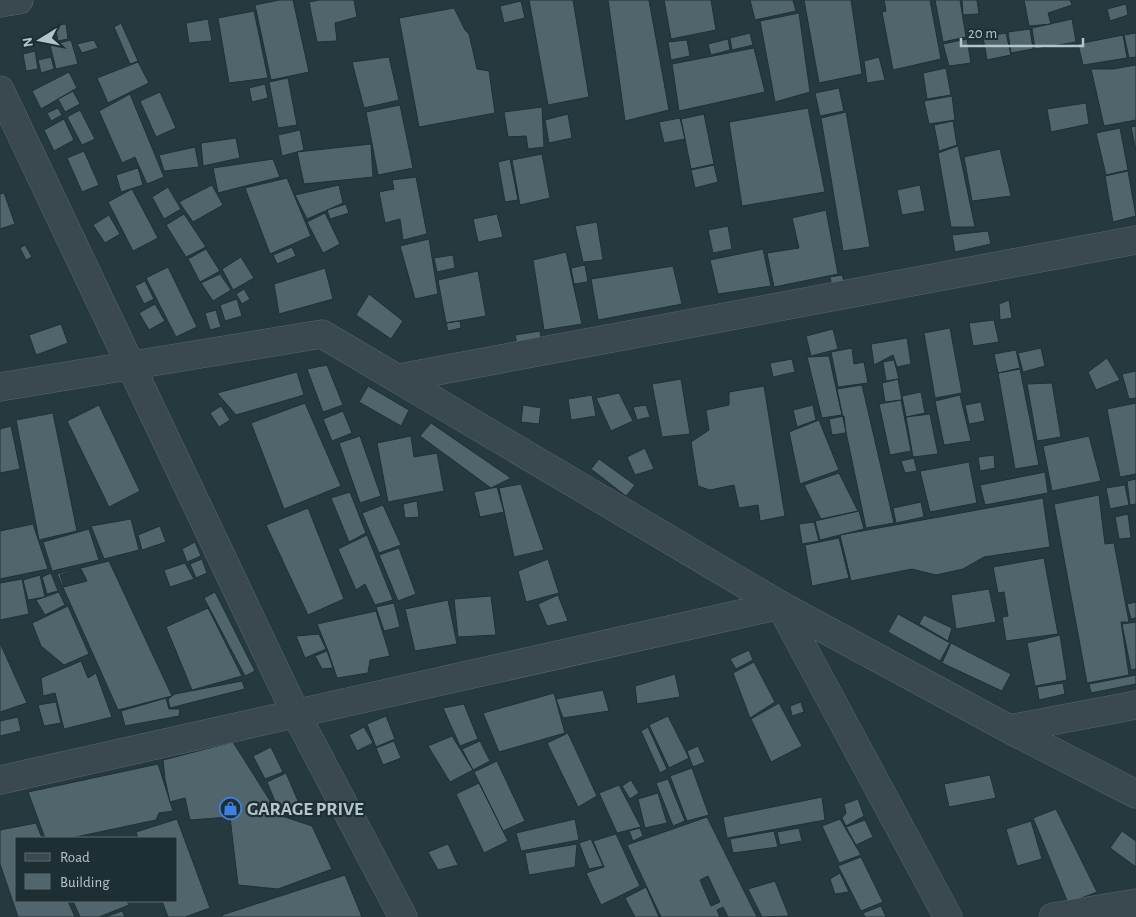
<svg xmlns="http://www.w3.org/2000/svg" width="1136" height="917" viewBox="0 0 1136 917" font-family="'Alegreya Sans',sans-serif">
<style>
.building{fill:#50666c;stroke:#203036;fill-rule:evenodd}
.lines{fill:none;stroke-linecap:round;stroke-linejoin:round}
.street-casing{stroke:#57676d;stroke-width:29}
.street{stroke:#39494f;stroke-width:28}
.labels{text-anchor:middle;stroke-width:4.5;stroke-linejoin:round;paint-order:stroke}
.poi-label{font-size:19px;font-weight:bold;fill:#b5c4ca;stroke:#1e2f34;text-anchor:start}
</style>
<rect width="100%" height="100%" fill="#25393f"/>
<path class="building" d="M279,0H293L309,72L271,80L255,5Z
M319,0H354L357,17L335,23L337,41L317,42L309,2Z
M529,0H573L589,97L548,105Z
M608,0H649L669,110L625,121Z
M664,0H711L716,30L671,39Z
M750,0H793L796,11L755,20Z
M804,0H851L862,74L819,83Z
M884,0H930L941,59L893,70L882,12L886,11Z
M935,0H960L966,37L943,42Z
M962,0H977L979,14L963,15Z
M1024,0H1070L1072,5L1048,13L1051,24L1029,26Z
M521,1L525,18L504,23L500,6Z
M1126,4L1128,15L1110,21L1107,9Z
M454,8L465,30L469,34L477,69L489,71L495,113L419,127L399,18Z
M254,11L268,78L229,83L218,18Z
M799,13L810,92L775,102L760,21Z
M208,19L212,41L189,43L186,23Z
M1072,19L1076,42L1035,49L1032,28Z
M121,23L138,61L130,64L114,27Z
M66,24L68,39L58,41L55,25Z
M1030,29L1033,49L1011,53L1008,32Z
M750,33L753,45L732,50L730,38Z
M1006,33L1011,55L987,60L983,37Z
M1136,33V57L1129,58L1124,35Z
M1123,35L1127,58L1083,65L1078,44Z
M728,39L730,50L711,55L708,44Z
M967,39L971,63L949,66L943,44Z
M71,40L78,64L56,69L50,45Z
M94,40L98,48L82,53L77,44Z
M687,40L690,56L671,60L668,42Z
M754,48L765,92L679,111L672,64Z
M35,51L38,69L26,71L23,54Z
M51,57L54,69L41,73L38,60Z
M389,57L399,100L364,108L352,62Z
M879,57L885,80L867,83L864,61Z
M138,62L149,83L108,103L97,78Z
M1136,65V120L1104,126L1091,69H1113Z
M946,68L951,95L927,99L923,73Z
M69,72L77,88L41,109L32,91Z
M288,78L297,125L278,128L269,82Z
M265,84L268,98L252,102L249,88Z
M839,88L844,111L820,116L815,93Z
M73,91L80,104L65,112L58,99Z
M160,92L176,128L156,137L140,101Z
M130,94L164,177L147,184L135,157L122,163L99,111Z
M952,96L955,120L929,124L924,101Z
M1086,103L1089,124L1051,132L1047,109Z
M400,105L413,168L378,175L366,112Z
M542,107L544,147L528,149L526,136L508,137L504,112Z
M58,108L62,115L51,121L47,113Z
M808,108L825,192L742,206L729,122Z
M80,110L95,139L82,145L67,117Z
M846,112L870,247L843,251L821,118Z
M568,114L572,138L549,143L545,120Z
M704,114L714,164L691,169L681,119Z
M680,118L685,139L664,143L659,122Z
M64,119L74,140L54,151L44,130Z
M953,121L957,145L939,151L934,125Z
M1136,126V151L1131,127Z
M1120,128L1128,170L1106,175L1096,133Z
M300,130L304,150L282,156L278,135Z
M236,138L240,158L203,166L201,143Z
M371,144L373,177L304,184L297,152Z
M958,146L975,227H951L938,153Z
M195,147L199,167L164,171L159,155Z
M1000,149L1011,196L972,201L964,157Z
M84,151L99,185L82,192L67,158Z
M542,154L550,198L520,205L512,160Z
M273,159L280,177L218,193L213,168Z
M510,159L518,200L505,202L498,162Z
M714,165L718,182L695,188L691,170Z
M138,168L143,185L121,192L116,175Z
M1128,171L1136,216L1113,222L1105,176Z
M416,177L427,234L403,240L400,219L385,223L379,192L394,189L392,180Z
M287,178L311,236L270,254L245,188Z
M212,185L223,205L193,222L179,202Z
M339,185L343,203L307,219L295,195Z
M920,185L925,211L902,215L897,190Z
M168,187L181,209L164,219L152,197Z
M132,189L158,238L133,251L108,202Z
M4,193L15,224L0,229V194Z
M346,204L349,213L330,219L327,210Z
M826,210L838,274L774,287L767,253L799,248L792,218Z
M325,213L340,244L323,253L307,222Z
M184,214L206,247L186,257L166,225Z
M497,214L503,237L478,242L473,219Z
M109,215L120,234L105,243L93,225Z
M597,222L603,260L583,262L575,226Z
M728,226L732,249L713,253L708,230Z
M988,231L991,244L955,252L952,235Z
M429,239L438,294L415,299L400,246Z
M25,245L32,257L26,260L20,248Z
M292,247L296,256L277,264L273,255Z
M206,249L220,271L200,282L188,259Z
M763,249L771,286L718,294L710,260Z
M566,252L582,324L544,330L533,260Z
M453,255L455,268L437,272L434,258Z
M241,257L254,278L233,290L222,269Z
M585,265L588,282L574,284L571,268Z
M673,266L682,304L598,320L591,279Z
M168,267L197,327L176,337L146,278Z
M325,268L333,299L279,314L274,284Z
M478,271L486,316L446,323L438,280Z
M220,274L231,290L213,301L201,283Z
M842,275L848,292L834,295L830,277Z
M145,281L154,299L144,304L135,286Z
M244,289L250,299L242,304L236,294Z
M369,294L403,321L391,339L356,315Z
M237,299L242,316L225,321L220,305Z
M1009,300L1012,318L1000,320L999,304Z
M155,304L165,321L149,330L139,313Z
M216,310L221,327L210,330L205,313Z
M994,320L999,342L973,346L969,323Z
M460,321L461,328L448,331L446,323Z
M61,324L68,343L36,355L29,335Z
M950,328L962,393L935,398L924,333Z
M833,329L838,349L811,356L806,336Z
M540,331L542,345L518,349L515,335Z
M907,338L911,364L897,367L893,355L874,365L871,344Z
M852,348L854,364L864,362L868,383L838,387L831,352Z
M1041,348L1045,366L1023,372L1018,353Z
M1016,350L1020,368L998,373L994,354Z
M829,356L842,415L822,418L807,357Z
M1107,358L1120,380L1096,390L1088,372Z
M792,359L795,372L773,377L770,363Z
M894,360L899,379L886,381L883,362Z
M327,365L343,405L323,412L307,369Z
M1020,369L1039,465L1015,469L998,373Z
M1136,371V398L1129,399L1122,374Z
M297,372L304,395L236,415L217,393Z
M681,379L690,434L662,437L652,384Z
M898,379L902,400L885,402L882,383Z
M1052,383L1061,437L1037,441L1027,384Z
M862,385L894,523L866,528L837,389Z
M368,386L409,410L401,426L359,402Z
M764,386L785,516L760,521L758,505L739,508L734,485L710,490L698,486L691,442L709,430L706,410L729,405V392Z
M921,392L925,413L906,417L902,396Z
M619,393L633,421L611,431L596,398Z
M592,395L596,416L571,420L568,399Z
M960,395L971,441L944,445L935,401Z
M901,400L911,451L890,455L879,404Z
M981,402L985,421L969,424L965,405Z
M305,403L341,486L284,509L251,423Z
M1136,403V474L1120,477L1107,409Z
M99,405L140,491L109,507L67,421Z
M523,405L541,408L539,424L521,422Z
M646,405L650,417L637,420L633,407Z
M813,405L816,420L797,427L793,410Z
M221,406L230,420L219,427L210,413Z
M343,411L352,433L332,441L323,419Z
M53,413L77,531L39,540L16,420Z
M930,414L938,454L913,457L906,417Z
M844,416L846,433L832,435L829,419Z
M819,420L839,470L800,484L789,432Z
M431,423L511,478L491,488L420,436Z
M11,426L20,469L0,473V429Z
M360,436L381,496L360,503L339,443Z
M411,436L414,457L437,453L444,491L388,502L377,443Z
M1089,436L1101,481L1052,491L1043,446Z
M645,448L654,469L635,475L627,457Z
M994,455L995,468L980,471L978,457Z
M914,458L917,471L905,473L901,461Z
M599,459L635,485L626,496L591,469Z
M969,462L977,503L930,512L920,471Z
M1045,472L1048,493L985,505L980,485Z
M839,473L858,511L821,519L804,485Z
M1136,479V504L1130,505L1127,481Z
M521,484L544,550L514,557L499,488Z
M1125,485L1129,505L1110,509L1106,488Z
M497,487L504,512L480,517L474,492Z
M350,492L366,533L349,542L331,498Z
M1099,495L1105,544L1114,543L1129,622H1121L1129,675L1087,683L1054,504Z
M1043,498L1050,547L984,557L963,569L936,575L912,569L851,581L840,535Z
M417,501L419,517L405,518L403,504Z
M921,502L924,517L896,523L893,508Z
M383,505L401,545L379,553L362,513Z
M308,508L344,599L308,615L266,525Z
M859,511L864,529L820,540L815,521Z
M1128,514L1131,538L1119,539L1115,517Z
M131,519L139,550L104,559L91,526Z
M814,522L819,541L802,544L799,524Z
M33,524L48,569L0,579V531Z
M160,526L166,542L142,550L138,535Z
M89,529L99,560L52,571L43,542Z
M367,535L393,600L375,605L365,584L356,590L338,549Z
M839,538L849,578L812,586L805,545Z
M195,542L201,556L187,562L182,549Z
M399,548L416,594L398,601L379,555Z
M1044,558L1058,634L1006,641L1002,617L1008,616L1004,592L998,593L993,567Z
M202,559L207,573L196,578L190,564Z
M548,559L559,593L526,602L518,571Z
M109,561L172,696L118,710L57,574ZM81,569L87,581L64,587L60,575Z
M185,563L194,579L170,587L164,570Z
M51,573L58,591L47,594L42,577Z
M40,575L45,597L28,600L23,580Z
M22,579L29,614L0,620V583Z
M989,589L996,622L956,629L951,595Z
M59,592L65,605L45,615L36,600Z
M215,592L255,671L245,676L204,598Z
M558,595L568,621L547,626L538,604Z
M491,596L496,635L458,637L454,599Z
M448,600L457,644L415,651L405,609Z
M1136,602V618L1131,619L1127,604Z
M394,603L400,627L384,631L376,607Z
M68,606L89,654L64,665L41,646L32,623Z
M208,608L242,676L192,690L166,627Z
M376,611L390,656L370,660L368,673L337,678L328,651L317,624Z
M898,614L950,643L940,661L888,632Z
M924,615L952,628L948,641L919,624Z
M1136,622V669L1131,670L1122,624Z
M319,634L326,649L305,658L296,636Z
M1060,635L1067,680L1035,686L1027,643Z
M0,643L27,703L0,712Z
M951,643L1011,674L1002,691L942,663Z
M749,650L753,660L736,669L730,659Z
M327,651L333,668L322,669L315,656Z
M81,661L88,678L96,673L112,717L64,729L55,693L43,696L41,678Z
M754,662L775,702L750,718L733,673Z
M675,674L680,697L637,704L635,686Z
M1136,675V684L1091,693L1089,684Z
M242,681L245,689L170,708L168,699L175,694Z
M1063,683L1065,694L1039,700L1037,687Z
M603,690L609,711L563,718L556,699Z
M554,693L565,733L499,752L483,713Z
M166,698L169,709H180L179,716L125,726L121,711Z
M56,702L61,723L44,726L38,705Z
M801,702L804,712L792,716L790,706Z
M779,703L802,746L771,762L751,719Z
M464,704L478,739L460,746L443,708Z
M386,716L395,739L376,747L367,724Z
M668,716L689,758L669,768L649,725Z
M18,717L21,731L0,736V721Z
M364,727L373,743L357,751L349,735Z
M648,727L667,769L660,773L641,731Z
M568,733L597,796L578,807L547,743Z
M452,736L473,770L450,782L428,746Z
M394,741L401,758L383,765L376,748Z
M480,741L490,761L473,770L462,749Z
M233,742L279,815L312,826L332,869L278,889L238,885L230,817L190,820L185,798L170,802L165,779L163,760Z
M698,746L705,762L693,767L687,751Z
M271,747L283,772L265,779L253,756Z
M497,761L525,821L503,831L474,772Z
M158,764L173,811L159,813L156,820L71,838H45L28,792Z
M692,768L709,815L687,821L670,776Z
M286,773L301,808L279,811L267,782Z
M990,775L996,798L949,807L944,784Z
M668,779L685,821L673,826L656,783Z
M631,780L639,793L630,799L622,786Z
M479,783L508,841L484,853L456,794Z
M619,785L641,827L617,833L599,793Z
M658,793L667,823L645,828L638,799Z
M822,797L825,820L727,838L723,817Z
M858,799L864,816L846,826L842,818L846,813L844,804Z
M1056,809L1097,892L1068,903L1033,818Z
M707,817L757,917H728L723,907L717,910L720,917H661L627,845ZM708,876L720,902L711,906L700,880Z
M177,819L210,908L185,917H168L162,901H176V838H138L136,832Z
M575,819L579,840L521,851L516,833Z
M840,819L861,855L839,863L822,826Z
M865,820L873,837L856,845L846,827Z
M1031,821L1042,859L1017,866L1006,829Z
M36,823L42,838H16V901H68L75,917H18L0,864V830Z
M640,828L643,836L633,841L629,831Z
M799,828L802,841L780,845L777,832Z
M774,831L778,847L733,853L730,839Z
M1122,831L1136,841V867L1110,848Z
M616,834L640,886L601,905L586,873L604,867L593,841Z
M591,839L603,866L589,869L579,843Z
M448,844L458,865L438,870L428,852Z
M577,844L575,867L529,875L525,853Z
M861,857L883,902L861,911L838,866Z
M840,873L849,892L835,894L830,879Z
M345,875L362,917H223L222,915Z
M775,881L789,916L762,917L748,889Z
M646,887L659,917H635L625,898Z
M73,901H127L129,905L99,917H80Z
M881,906L886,917H865L863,913Z
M122,911L125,917H105Z"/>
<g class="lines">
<defs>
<path id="street" d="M0,3L19,0
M0,90L296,714L403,917
M399,378L1136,240
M0,387L322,334L780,605L1009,729L1136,794
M1009,729L1136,705
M0,780L780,605L948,917
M1053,917L1136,903"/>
</defs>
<use href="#street" class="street-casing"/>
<use href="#street" class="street"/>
</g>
<defs>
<symbol id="shop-ring" viewBox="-11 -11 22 22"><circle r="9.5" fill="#1e2f34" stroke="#3f7fe0" stroke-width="1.5"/><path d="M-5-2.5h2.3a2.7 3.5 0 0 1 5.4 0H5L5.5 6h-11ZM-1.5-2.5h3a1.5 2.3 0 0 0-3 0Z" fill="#3f7fe0"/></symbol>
</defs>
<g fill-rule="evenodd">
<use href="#shop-ring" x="218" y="796" width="25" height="25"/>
</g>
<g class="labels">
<g class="poi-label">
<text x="247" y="815">GARAGE PRIVE</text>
</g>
</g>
<rect x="15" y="837" width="162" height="65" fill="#1e2f34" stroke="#5a6b70"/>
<rect x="25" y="853" width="25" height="8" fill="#39494f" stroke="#5a6b70"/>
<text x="60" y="862" font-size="15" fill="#b5c4ca">Road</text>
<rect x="25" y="874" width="25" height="15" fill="#50666c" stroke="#5a6b70"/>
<text x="60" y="887" font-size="15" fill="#b5c4ca">Building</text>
<g transform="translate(40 40) rotate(260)" stroke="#1e2f34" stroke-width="4" paint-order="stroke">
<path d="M0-4L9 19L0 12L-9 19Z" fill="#b5c4ca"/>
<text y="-8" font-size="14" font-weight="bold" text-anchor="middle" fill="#b5c4ca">N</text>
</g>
<path d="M961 38v8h122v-8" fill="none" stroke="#b5c4ca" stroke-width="2.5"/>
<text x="968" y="38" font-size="15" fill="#b5c4ca" stroke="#1e2f34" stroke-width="4" paint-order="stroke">20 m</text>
</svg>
